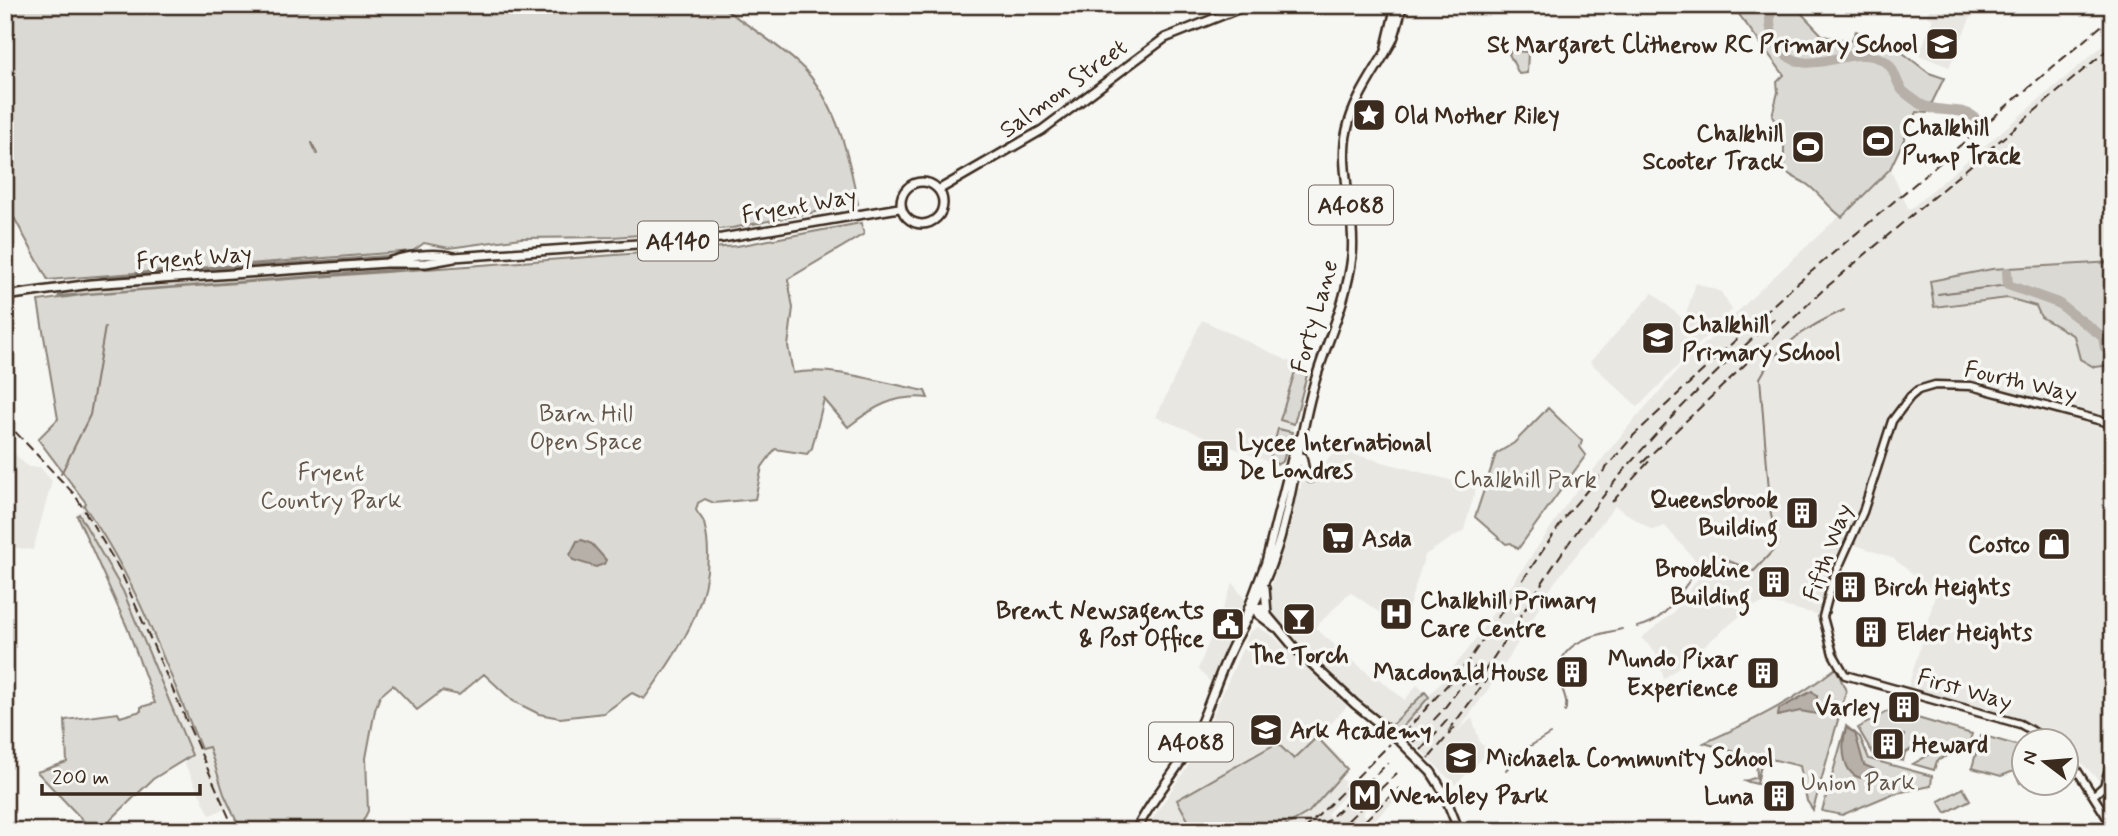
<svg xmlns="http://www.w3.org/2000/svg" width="2118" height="836" viewBox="0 0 2118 836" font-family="Mynerve,sans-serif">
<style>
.built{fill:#e8e7e2}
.green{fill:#dad9d3;stroke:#8a8278;stroke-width:2}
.water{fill:#b6b0a9;stroke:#857a71;stroke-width:2}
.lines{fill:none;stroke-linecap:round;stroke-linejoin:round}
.stream{stroke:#857a71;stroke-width:2}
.river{stroke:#b6b0a9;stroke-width:10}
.secondary-casing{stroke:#3b2a1e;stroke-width:11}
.primary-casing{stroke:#3b2a1e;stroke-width:12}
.secondary{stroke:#f6f6f2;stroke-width:6}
.primary{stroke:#f6f6f2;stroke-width:7}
.rail{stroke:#3b2a1e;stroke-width:2;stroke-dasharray:10 5;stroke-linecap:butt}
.primary-bridge-casing{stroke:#3b2a1e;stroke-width:12;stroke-linecap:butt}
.primary-bridge{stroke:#f6f6f2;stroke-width:7}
.labels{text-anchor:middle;stroke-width:7;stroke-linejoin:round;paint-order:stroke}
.shield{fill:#f6f6f2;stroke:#73675e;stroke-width:2}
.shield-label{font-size:23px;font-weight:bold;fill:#3b2a1e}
.poi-label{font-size:24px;font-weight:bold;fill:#3b2a1e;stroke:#f6f6f2;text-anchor:start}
.street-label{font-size:24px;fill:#3b2a1e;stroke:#f6f6f2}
.park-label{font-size:24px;fill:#63564b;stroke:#f6f6f2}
</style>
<rect width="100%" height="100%" fill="#f6f6f2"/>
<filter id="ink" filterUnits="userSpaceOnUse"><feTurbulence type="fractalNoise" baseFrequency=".0143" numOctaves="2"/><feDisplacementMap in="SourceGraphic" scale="14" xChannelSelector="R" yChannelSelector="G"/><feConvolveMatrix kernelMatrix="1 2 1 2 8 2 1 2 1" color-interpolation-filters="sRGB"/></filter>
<g filter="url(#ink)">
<path class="built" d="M1931,5H1976L1949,67L1919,55L1933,19L1927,16Z
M2113,37V262L1992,269L1930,282L1934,307L2008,298L2036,306L2041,317L2074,336L2104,366L2113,365V805L2100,781L2066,748V742L2059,741L2048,731L1908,688L1936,593L1893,558L1844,541L1820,615L1767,602L1751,607L1664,679L1655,651L1641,638L1672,614L1704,570L1665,526L1652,530L1615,506L1554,583L1497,677L1457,732L1472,718L1480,743L1490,751L1455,785L1413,742L1357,699L1274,618L1268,598L1287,532L1294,492L1301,487L1303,468L1318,472L1330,456L1345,452L1476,487L1464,530L1425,555L1402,628L1350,592L1315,628L1371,676L1373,674L1405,700L1417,685L1429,696L1468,650L1570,499L1633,421L1683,365L1764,286L1890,169L1909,210Z
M1696,283L1721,292L1732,310L1638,407L1590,362L1653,293L1684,320Z
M1202,320L1297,365L1281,420L1294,424L1292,432L1278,429L1269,462L1156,417Z
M5,445L28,467H40L52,481L33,550L5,546Z
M86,503L115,543L206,737L229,807L210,815L155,703L127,627L77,516Z
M1233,583L1248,604L1212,684L1198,669Z
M1258,627L1273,636L1347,706L1319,737L1341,759L1347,769L1339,777L1345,782L1342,786L1346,784L1351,789L1327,814L1331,817L1356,793L1358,796L1352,803L1359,810L1364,805L1367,808L1362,813L1366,817L1397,788L1404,792L1363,831H1162L1151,821L1195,755L1250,632Z"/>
<path class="green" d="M5,5H719C744,23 785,49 805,70C838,107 849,157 858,204L732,228L613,237L521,238L449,248L424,243L413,251L48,280L5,201Z
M1732,5H1808L1802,14L1823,36L1851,41L1856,31L1903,53L1929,73L1944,78L1927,113L1917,112L1890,169L1842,217C1828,207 1821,195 1808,185C1800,179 1792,178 1784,170V140L1772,116L1778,92L1777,82L1784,75Z
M1512,51L1528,52L1527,73L1519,74L1509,54Z
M861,223L864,234L788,279L793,308L788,346L793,373C835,366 883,383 925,391L928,398C895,394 873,407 848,427L824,399L812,448L807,454L775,449L762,467L755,499L714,503L705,499L698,503L696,510C698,515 703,518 704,523C721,590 681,649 644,699L632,693L604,713L560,718L539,714L513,701L484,674L459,695L442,691L417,710L393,685L380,696L375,710L366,758L368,811L358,831H241L224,794L209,747L201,749C166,666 137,580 84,506L86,503L38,439L58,419L38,301L89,294L737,246Z
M399,255L400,258L105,280L101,277Z
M2113,262V365L2094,367L2080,359L2074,336L2041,317L2036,306L2008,298L1934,307L1930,281L1992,269Z
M403,266V269L59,296L65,291L86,289Z
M1297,365L1308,371L1294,424L1280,420Z
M1548,408L1582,441L1580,447L1586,455L1518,549L1511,543L1506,544L1475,517L1496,454L1514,443Z
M1278,429L1292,432L1283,461L1278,464L1269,462Z
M79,514L123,591L192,755L153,779L99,831H93L37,772L67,762L65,720L118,713L120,717L141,711V707L155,703L127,627L77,516Z
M1836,668L1846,691L1813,810L1807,801L1800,766L1754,755L1762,760L1757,784L1745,781L1757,777L1756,758L1704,743C1755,720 1792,702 1836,668Z
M1425,692L1429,697L1399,731L1392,725Z
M1890,710L1972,734L1966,752L1957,750L1937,761L1934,770L1913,764L1932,753L1934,744L1925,741L1905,753L1903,761L1882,755L1901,745L1904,735L1894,733L1874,744L1872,752L1858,728Z
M1846,726L1860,737L1869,759L1932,776L1931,786L1892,794L1842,815L1822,811Z
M1981,735L2023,747V781L2020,783L2014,771L2001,776L1972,768Z
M1317,737L1347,769L1309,812L1276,831H1194L1177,800L1277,743L1294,759Z
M1963,788L1970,800L1946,813L1939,801Z"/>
<path class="water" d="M582,540L592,544L606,560L604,564L596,567L573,560L570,555L577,541Z
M1812,691L1817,696V714L1800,711L1778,716L1779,709Z
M1846,728L1855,733L1864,765L1874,769L1870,778C1841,782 1841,746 1846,728Z"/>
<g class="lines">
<path class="stream" d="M312,143L317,154
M1938,294L2008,285
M61,474L90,415L105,327
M1637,627C1676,621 1684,571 1716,556L1754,571L1779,544L1771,515L1760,378C1777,345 1811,325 1844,310
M1565,712C1569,700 1562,692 1560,680C1554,642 1594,635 1622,629
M1506,770L1522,751L1550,734"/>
<path class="river" d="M1772,5C1768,18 1770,35 1778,46C1805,85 1849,41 1883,60C1895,66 1895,82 1903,91C1907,95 1915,100 1920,104C1936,114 1966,106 1976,119
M2007,272L2008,285L2058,303L2103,337L2105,348L2113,352"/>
<defs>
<path id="secondary" d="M2052,742L2020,724L1845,675L1833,654L1823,617L1833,579L1863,512L1892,421L1910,397L1918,390L1935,385L1971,386L2113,424
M2066,753L2113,827
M2094,795L2104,786L2113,755"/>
<path id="primary" d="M1386,47L1396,5
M901 203a21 21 0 1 1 42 0a21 21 0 1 1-42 0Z
M940,189L1042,130L1165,38L1248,5
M386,263H426L454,258
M5,296L91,284L386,263C404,255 436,252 454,257L722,238L899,208
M1302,457L1305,471L1311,478
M1265,588L1267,614
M1255,607L1261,608L1294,647L1355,704L1395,736
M1255,607L1258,614L1275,627
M1240,631L1266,562L1296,443L1301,437
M1431,772L1443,791L1459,831
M1136,831C1149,803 1169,781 1185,755C1208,717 1217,672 1239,634C1254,607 1267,579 1277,548C1294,495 1298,441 1313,388C1325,344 1347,303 1352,256C1356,215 1338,168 1347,130C1354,98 1377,69 1392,41C1397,30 1399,16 1403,5"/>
</defs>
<use href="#secondary" class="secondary-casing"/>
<use href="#primary" class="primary-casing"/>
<use href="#secondary" class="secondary"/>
<use href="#primary" class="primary"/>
<path class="rail" d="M5,421L75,495L120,570L235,831
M1642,463L1822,291L2113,45
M1612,502L1652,458
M1475,685C1518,623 1555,558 1601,499C1653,432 1713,374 1775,318
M1448,732L1487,679
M1403,734L1467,663L1568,513L1634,435L1786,293L2113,16
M1413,742L1443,710L1476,666
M1421,750L1449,718
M1429,758L1456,726
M1322,826L1388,763
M1303,831L1390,744
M1337,831L1397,773
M1354,831L1399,788"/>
<defs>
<path id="primary-bridge" d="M1395,736L1431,772"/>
</defs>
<use href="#primary-bridge" class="primary-bridge-casing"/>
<use href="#primary-bridge" class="primary-bridge"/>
</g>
</g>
<defs>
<symbol id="school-square" viewBox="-11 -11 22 22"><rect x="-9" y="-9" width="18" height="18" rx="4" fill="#3b2a1e" stroke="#f6f6f2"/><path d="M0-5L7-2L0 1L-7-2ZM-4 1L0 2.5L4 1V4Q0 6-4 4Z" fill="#fff"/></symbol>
<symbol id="sight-square" viewBox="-11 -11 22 22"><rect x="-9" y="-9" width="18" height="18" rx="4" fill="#3b2a1e" stroke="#f6f6f2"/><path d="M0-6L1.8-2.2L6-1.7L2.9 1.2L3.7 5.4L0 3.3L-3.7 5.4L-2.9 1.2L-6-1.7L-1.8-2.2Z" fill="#fff"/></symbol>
<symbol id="stadium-square" viewBox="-11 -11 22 22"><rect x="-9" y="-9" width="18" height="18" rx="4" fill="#3b2a1e" stroke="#f6f6f2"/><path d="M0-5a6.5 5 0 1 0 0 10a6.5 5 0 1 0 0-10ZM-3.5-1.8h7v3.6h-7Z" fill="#fff"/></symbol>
<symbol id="bus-square" viewBox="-11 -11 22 22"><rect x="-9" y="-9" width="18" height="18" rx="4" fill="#3b2a1e" stroke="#f6f6f2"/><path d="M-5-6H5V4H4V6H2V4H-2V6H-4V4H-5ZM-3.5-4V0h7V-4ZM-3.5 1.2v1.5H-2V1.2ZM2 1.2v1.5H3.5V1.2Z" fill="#fff"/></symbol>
<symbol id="building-square" viewBox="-11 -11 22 22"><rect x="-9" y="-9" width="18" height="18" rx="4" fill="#3b2a1e" stroke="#f6f6f2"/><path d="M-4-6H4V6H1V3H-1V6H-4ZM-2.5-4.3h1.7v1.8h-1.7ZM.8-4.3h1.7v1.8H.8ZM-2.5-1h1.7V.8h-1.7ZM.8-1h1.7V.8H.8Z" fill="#fff"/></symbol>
<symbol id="supermarket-square" viewBox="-11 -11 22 22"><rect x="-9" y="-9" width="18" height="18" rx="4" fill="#3b2a1e" stroke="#f6f6f2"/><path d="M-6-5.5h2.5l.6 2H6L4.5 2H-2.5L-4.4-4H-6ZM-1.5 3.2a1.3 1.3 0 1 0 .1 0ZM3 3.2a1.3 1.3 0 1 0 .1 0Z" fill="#fff"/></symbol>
<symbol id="shop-square" viewBox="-11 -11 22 22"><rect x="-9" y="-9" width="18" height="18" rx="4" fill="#3b2a1e" stroke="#f6f6f2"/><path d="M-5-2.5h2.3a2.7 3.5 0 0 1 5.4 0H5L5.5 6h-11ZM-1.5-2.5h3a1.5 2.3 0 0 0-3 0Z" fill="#fff"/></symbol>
<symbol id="hospital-square" viewBox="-11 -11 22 22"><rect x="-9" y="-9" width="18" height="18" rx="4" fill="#3b2a1e" stroke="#f6f6f2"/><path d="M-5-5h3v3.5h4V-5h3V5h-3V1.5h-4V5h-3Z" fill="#fff"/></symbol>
<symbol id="bar-square" viewBox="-11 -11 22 22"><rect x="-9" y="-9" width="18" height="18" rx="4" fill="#3b2a1e" stroke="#f6f6f2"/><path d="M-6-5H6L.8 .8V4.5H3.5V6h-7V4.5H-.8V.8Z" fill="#fff"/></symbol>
<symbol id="civic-square" viewBox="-11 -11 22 22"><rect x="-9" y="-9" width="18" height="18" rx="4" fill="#3b2a1e" stroke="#f6f6f2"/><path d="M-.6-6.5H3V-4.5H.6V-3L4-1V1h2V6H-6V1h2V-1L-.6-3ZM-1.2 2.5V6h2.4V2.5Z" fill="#fff"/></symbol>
<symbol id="metro-square" viewBox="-11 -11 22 22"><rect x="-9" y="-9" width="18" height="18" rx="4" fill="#3b2a1e" stroke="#f6f6f2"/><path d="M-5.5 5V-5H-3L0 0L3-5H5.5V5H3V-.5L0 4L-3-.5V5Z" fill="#fff"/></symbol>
</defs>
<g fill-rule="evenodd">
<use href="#school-square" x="1923" y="25" width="38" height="38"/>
<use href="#sight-square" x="1350" y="96" width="38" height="38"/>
<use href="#stadium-square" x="1859" y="122" width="38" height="38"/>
<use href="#stadium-square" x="1789" y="128" width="38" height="38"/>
<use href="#school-square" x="1639" y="319" width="38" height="38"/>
<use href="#bus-square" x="1194" y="437" width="38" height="38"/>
<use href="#building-square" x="1783" y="494" width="38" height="38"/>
<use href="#supermarket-square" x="1319" y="519" width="38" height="38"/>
<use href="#shop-square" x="2035" y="525" width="38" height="38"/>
<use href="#building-square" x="1755" y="563" width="38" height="38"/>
<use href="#building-square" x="1831" y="568" width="38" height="38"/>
<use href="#hospital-square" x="1377" y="595" width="38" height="38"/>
<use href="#bar-square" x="1280" y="600" width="38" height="38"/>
<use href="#civic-square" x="1209" y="605" width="38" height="38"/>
<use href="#building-square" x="1852" y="613" width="38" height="38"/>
<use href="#building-square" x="1553" y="653" width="38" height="38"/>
<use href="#building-square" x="1744" y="654" width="38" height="38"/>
<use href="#building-square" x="1885" y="688" width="38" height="38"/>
<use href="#school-square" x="1247" y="711" width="38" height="38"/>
<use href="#building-square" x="1869" y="725" width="38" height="38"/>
<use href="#school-square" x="1442" y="739" width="38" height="38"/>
<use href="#metro-square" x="1346" y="776" width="38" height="38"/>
<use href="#building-square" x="1760" y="777" width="38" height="38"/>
</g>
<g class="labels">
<g class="shield">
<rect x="1309" y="185.5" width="84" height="39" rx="5"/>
<rect x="638" y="221.5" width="80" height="39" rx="5"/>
<rect x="1149" y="722.5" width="84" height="39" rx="5"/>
</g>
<g class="shield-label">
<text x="1351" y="213">A4088</text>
<text x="678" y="249">A4140</text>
<text x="1191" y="750">A4088</text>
</g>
<g class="poi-label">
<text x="1918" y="52" text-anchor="end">St Margaret Clitherow RC Primary School</text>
<text x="1394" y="123">Old Mother Riley</text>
<text x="1902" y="135">Chalkhill<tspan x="1902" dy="28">Pump Track</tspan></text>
<text x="1784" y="141" text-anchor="end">Chalkhill<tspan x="1784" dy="28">Scooter Track</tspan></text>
<text x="1682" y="332">Chalkhill<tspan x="1682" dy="28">Primary School</tspan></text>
<text x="1238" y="450">Lycee International<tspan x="1238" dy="28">De Londres</tspan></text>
<text x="1778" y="507" text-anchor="end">Queensbrook<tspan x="1778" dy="28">Building</tspan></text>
<text x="1362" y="546">Asda</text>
<text x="2030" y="552" text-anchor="end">Costco</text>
<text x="1750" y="576" text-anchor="end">Brookline<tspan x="1750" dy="28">Building</tspan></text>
<text x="1874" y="595">Birch Heights</text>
<text x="1420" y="608">Chalkhill Primary<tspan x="1420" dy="28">Care Centre</tspan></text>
<text x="1204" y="618" text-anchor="end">Brent Newsagents<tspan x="1204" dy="28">&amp; Post Office</tspan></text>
<text x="1896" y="640">Elder Heights</text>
<text x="1299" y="663" text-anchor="middle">The Torch</text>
<text x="1738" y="667" text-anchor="end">Mundo Pixar<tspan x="1738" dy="28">Experience</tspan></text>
<text x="1548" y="680" text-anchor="end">Macdonald House</text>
<text x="1880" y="715" text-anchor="end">Varley</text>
<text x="1290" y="738">Ark Academy</text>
<text x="1912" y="752">Heward</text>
<text x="1486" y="766">Michaela Community School</text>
<text x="1390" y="803">Wembley Park</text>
<text x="1754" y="804" text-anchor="end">Luna</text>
</g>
<g class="street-label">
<text transform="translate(1063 88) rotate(-36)" y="8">Salmon Street</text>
<text transform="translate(799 205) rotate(-10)" y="8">Fryent Way</text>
<text transform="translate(194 257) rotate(-4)" y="8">Fryent Way</text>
<text transform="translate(1314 316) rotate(-74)" y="8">Forty Lane</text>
<text transform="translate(2021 381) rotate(13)" y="8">Fourth Way</text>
<text transform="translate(1827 552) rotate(-70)" y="8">Fifth Way</text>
<text transform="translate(1965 689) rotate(16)" y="8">First Way</text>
</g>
<g class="park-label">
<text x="586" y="421">Barn Hill<tspan x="586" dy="28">Open Space</tspan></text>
<text x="331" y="480">Fryent<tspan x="331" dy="28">Country Park</tspan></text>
<text x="1525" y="487">Chalkhill Park</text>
<text x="1858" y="790">Union Park</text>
</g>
</g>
<rect width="2118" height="836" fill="none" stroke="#f6f6f2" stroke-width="28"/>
<rect x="14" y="14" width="2090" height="808" fill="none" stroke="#3b2a1e" stroke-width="2.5" filter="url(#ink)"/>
<g transform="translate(2045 762) rotate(286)"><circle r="33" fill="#f6f6f2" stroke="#aba49d" stroke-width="2"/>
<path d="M0-5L12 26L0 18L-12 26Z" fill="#3b2a1e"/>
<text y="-10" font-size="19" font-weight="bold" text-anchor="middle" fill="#3b2a1e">N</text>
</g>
<path d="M42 784v10h158v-10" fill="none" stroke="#3b2a1e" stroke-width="3.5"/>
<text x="52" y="784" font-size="21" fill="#3b2a1e" stroke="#f6f6f2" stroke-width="5" paint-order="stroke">200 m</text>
</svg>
